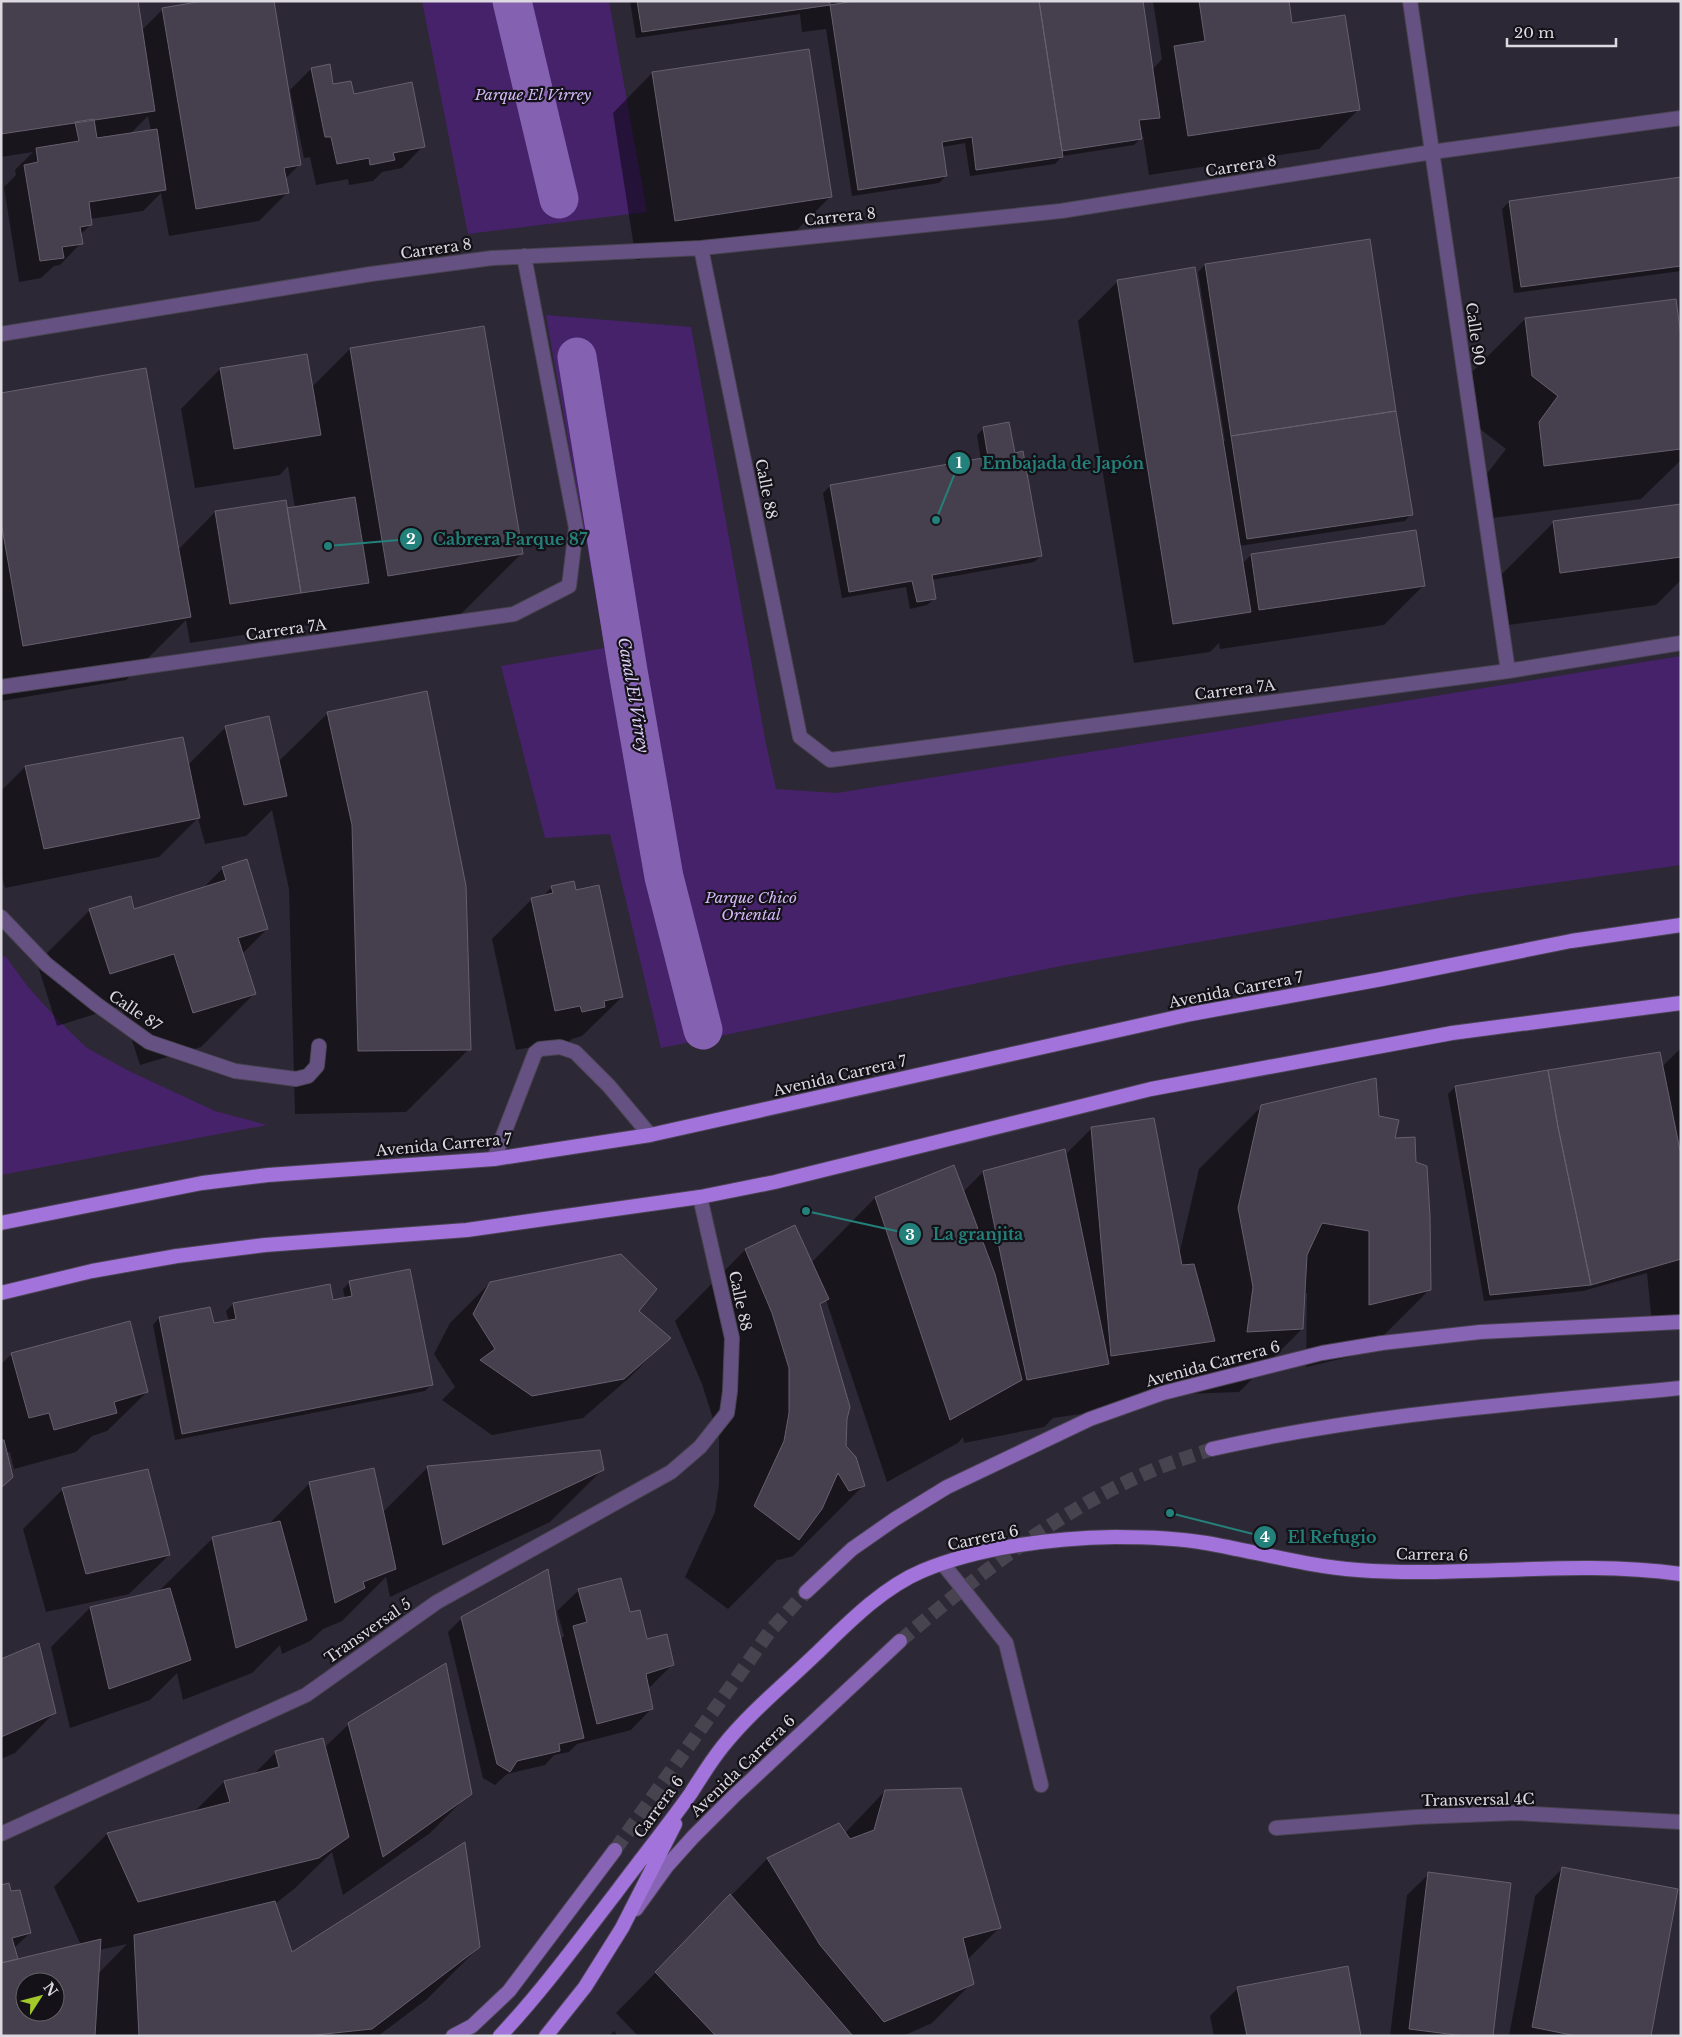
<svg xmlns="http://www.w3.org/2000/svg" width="1682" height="2037" viewBox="0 0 1682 2037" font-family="'Libre Baskerville',serif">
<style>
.green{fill:#46226b}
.shadow{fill:#0007;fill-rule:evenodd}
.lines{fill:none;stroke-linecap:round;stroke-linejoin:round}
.canal{stroke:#8562b1;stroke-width:39}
.building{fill:#46404e;stroke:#655f6e;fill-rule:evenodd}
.secondary-tunnel{stroke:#47434f;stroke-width:14;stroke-dasharray:14 7;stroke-linecap:butt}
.service-casing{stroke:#494451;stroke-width:16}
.minor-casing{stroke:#494451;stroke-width:16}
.secondary-casing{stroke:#494451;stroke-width:16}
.primary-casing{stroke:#494451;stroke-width:16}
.service{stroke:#665183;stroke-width:14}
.minor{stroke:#665183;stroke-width:14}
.secondary{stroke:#8864b5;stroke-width:14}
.primary{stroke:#a273db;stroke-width:14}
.labels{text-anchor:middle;stroke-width:4.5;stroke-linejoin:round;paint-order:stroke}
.park-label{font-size:15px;font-style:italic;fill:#d3b8f8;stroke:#141218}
.street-label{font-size:15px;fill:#dcd9e1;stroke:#141218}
.water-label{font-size:16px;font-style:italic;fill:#dfcef9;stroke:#141218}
.leader{fill:none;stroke:#24807a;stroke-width:2}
.callout-dot{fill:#24807a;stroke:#141218;stroke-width:2}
.mark-label{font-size:15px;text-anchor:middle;font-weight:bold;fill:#fff}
.callout-label{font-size:16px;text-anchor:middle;font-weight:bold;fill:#24807a;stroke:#141218;stroke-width:4.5;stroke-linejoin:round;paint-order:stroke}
</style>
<rect width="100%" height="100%" fill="#2d2835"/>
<path class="green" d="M422,1H609L647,212L468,234Z
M546,315L691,327L766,744L776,789L837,793L1681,656V865L1468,895L1066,965L661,1048L610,834L545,838L501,666L605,648Z
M1,956L6,957L28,987L57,1019L87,1048L131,1072L215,1111L267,1125L1,1175Z"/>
<path class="shadow" d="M1,1L141,31L163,9L300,164L285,179L287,193L259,221L169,236L161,193L143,211L90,219L91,224L80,235L81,243L60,265L54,266L41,278L19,282L4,187L16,175L15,170L33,152L1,157ZM148,116L151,131L130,134Z
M630,1H1141L1152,70L1162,59L1153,1H1287L1291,24L1359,109L1319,149L1149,175L1143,136L1134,145L1062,156L1055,164L970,176L965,143L942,147L946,176L939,183L852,196L826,29L802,32L800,14L636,38Z
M329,65L332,85L353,95L423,146L402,168L382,172L373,181L349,185L348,179L316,185L310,157L304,158L290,90L311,69Z
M652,73L831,196L791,236L636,260L613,113Z
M1681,179V271L1514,293L1502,209L1509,202Z
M1369,241L1411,514L1405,521L1239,546L1242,564L1251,555L1424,585L1384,625L1220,649L1219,643L1210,652L1134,663L1078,321L1118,281L1222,441H1225L1198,272L1205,265Z
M1525,319L1681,345V460L1641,499L1492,518L1486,475L1506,449L1480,429L1472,372Z
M483,328L521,554L451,624L318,646L314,624L190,643L186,620L126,680L1,701V394L178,550L215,512L295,508L288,466L280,475L195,488L181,409L220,369L311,388L350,349Z
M984,428L1014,454L1041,556L1034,562L931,580L934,599L927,605L910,609L906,587L842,598L823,493L830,486L981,460L977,435Z
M1681,505V580L1656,605L1508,625L1501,575L1554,522Z
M328,713L469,1049L406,1112L295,1114L289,889L272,810L246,836L205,844L198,818L159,857L5,888L1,873V791L25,767L182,738L188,765L226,727L278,762Z
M223,868L267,929L242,954L254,994L201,1047L140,1065L121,1006L57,1026L37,963L90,910H133L202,889Z
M552,887L575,891L622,997L582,1036L572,1039L564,1046L541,1045L516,1050L492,939L532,899L542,897Z
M1681,1048V1322L1652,1325L1647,1273L1583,1291L1484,1301L1448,1094L1455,1087L1659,1053L1662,1067Z
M1262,1106L1378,1118L1394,1140L1415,1162L1430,1289L1366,1353L1306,1367L1307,1293H1304L1302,1329L1239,1392L1184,1394L1188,1366L1150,1404L1053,1418L1044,1427L964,1443L963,1437L958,1443L887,1482L826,1300L820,1306L845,1447L863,1486L793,1556L779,1560L778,1559L728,1609L685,1577L715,1512L719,1484V1438L702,1384L675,1321L745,1250L794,1227L811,1263L875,1198L963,1192L983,1172L1064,1151L1065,1155L1092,1128L1179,1255L1199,1169Z
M350,1282L431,1385L425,1391L175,1440L153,1325L159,1318L213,1324L229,1321L226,1311L233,1304L332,1301L345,1299L343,1289Z
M490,1283L637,1311L669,1338L629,1378L583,1418L492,1435L442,1400L455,1387L434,1354L450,1323Z
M12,1354L147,1392L107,1431L92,1436L76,1452L14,1469L10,1452L6,1453L1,1487V1364Z
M428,1467L603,1469L550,1522L390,1597L386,1577L342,1621L323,1629L310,1641L282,1654L280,1645L252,1673L183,1700L177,1673L150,1700L70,1728L51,1647L90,1608L159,1591L212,1539L268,1525L310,1483L383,1512Z
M63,1489L169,1555L129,1594L46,1612L23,1529Z
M579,1590L629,1613L646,1640L673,1664L651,1686L648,1687L652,1708L631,1730L577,1744L569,1752L554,1755L545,1765L507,1774L495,1785L483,1778L448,1632L462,1618L560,1640L564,1636L557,1611Z
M1,1660L54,1713L15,1753L1,1759Z
M349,1724L470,1793L430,1833L343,1895L332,1852L294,1889L275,1904L292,1954L479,1947L426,2000L378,2036H1L11,1893L30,1933L14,1948V1962L81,1945L54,1887L107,1834L193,1813L224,1782L253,1775L276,1752L324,1748ZM127,1944L98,1974L99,1950ZM25,1982H55V2012H25Z
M885,1791L999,1928L967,1960L972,1983L932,2023L903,2036H638L616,2013L767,1859L838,1824L845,1833Z
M1563,1868L1650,2036H1509L1535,1896Z
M1429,1874L1491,2036H1390L1407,1895Z
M1238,1988L1360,2036H1214L1210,2016Z
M614,2031L618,2036H609Z"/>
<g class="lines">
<path class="canal" d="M512,1L559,199
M577,357L628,671L664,877L703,1030"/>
</g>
<path class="building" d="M1,1H138L155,111L1,134Z
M203,1H274L301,165L284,168L289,193L196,209L162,8Z
M637,1H830V5L642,32Z
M854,1H1039L1063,157L976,170L972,137L942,142L947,176L858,190L830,5Z
M1039,1H1143L1160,118L1139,120L1142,139L1062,151Z
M1199,1H1289L1292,23L1345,15L1360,110L1188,136L1174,46L1205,41Z
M809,49L832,197L675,221L652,72Z
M330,64L333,84L351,81L354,94L412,82L425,147L393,153L395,160L370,165L369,158L337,164L331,137H325L311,68Z
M94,119L97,138L157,129L166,190L89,202L92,225L80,227L83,244L62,247L64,258L40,261L24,165L38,162L36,148L79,141L75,122Z
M1681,177V266L1521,287L1509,201Z
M1370,239L1396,411L1231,436L1205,264Z
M1195,267L1251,612L1173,624L1117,280Z
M1676,299L1681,336V449L1544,466L1539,422L1558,396L1532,376L1525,318Z
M484,326L523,554L388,576L350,348Z
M307,354L321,435L234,449L220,368Z
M146,368L191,617L23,646L1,522V393Z
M1396,411L1413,515L1247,539L1231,436Z
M1009,422L1015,453L1023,451L1042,556L932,575L936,599L917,602L912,581L849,592L830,485L988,457L983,427Z
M355,497L369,583L301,593L287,508Z
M286,500L301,593L230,604L215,511Z
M1681,504V557L1560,573L1553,521Z
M1416,530L1425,586L1259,610L1251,554Z
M427,691L466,886L471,1050L358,1051L352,825L327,712Z
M269,716L287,796L244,805L225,726Z
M183,737L200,818L44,849L25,766Z
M247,859L268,929L238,938L256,994L193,1013L174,954L110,974L89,909L131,896L134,909L226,880L222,867Z
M574,881L576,890L599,885L623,997L604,1001L605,1007L582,1012L580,1006L555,1011L531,898L553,893L551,886Z
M1660,1052L1681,1155V1259L1591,1285L1558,1127L1548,1070Z
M1548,1070L1558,1127L1591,1285L1490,1295L1455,1086Z
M1376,1078L1379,1116L1399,1120L1395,1138L1415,1137L1416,1162L1427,1166L1430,1216L1431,1290L1369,1305V1231L1322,1223L1307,1255L1303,1329L1247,1332L1253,1287L1238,1208L1261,1105Z
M1154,1118L1182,1265L1194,1264L1215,1341L1111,1356L1091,1127Z
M1065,1149L1109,1364L1027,1380L983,1171Z
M954,1165L995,1274L1022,1380L950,1420L875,1197Z
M795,1225L829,1299L820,1304L850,1407L847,1419L846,1446L856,1457L865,1486L849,1491L838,1473L822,1509L799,1540L754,1506L784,1441L789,1413V1368L772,1313L745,1249Z
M621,1254L657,1289L639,1311L671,1338L624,1379L532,1396L480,1360L495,1349L473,1314L490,1282Z
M410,1269L433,1385L182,1434L159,1317L210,1307L214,1323L236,1319L233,1303L330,1284L333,1300L352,1296L349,1281Z
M130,1321L148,1392L114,1402L117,1413L54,1430L49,1413L29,1418L11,1353Z
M1,1440H4L13,1477L1,1488Z
M600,1450L604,1470L443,1545L427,1466Z
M374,1468L396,1569L363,1582L365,1588L335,1603L309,1482Z
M148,1469L170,1555L86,1574L62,1488Z
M280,1521L307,1620L236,1648L212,1537Z
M548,1569L557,1622L584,1738L559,1744L560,1751L517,1761L510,1772L497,1764L461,1617Z
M621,1578L630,1612L640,1610L647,1639L667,1634L674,1665L646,1674L653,1709L597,1724L573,1626L587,1622L578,1589Z
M170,1588L191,1660L109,1689L90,1607Z
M39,1643L56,1713L1,1737V1659Z
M446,1663L472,1794L383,1857L348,1723Z
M323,1738L349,1837L319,1858L138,1902L107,1833L230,1802L224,1781L279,1767L275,1751Z
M961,1788L1001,1928L963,1938L974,1984L884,2022L820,1945L767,1858L839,1823L850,1839L874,1830L885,1790Z
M465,1842L480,1947L372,2029L306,2036H139L134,1935L275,1901L292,1952Z
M1562,1867L1678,1889L1651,2036H1576L1532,2027Z
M1428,1872L1511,1883L1493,2036H1464L1409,2029Z
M9,1883L11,1891L20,1890L31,1933L12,1938L18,1959L1,1963V1885Z
M730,1894L853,2036H716L655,1972Z
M101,1939L95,2036H1V1963ZM25,1982H55V2012H25Z
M1348,1966L1361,2036H1247L1237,1987Z"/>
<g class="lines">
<path class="secondary-tunnel" d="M900,1641C977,1576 1058,1510 1151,1471C1171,1462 1192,1456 1212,1449
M615,1850L770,1631L806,1592"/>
<defs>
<path id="service" d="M494,1159L535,1053L540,1049L560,1047L575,1052L609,1086L650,1135
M943,1564L1006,1643L1041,1785"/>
<path id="minor" d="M1410,1L1508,671
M701,248L800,737L830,760L1508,671L1681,643
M1,334L371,274L492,258L701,248L1061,211L1432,152L1681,118
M1,687L514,614L569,586L576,528L524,256
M1,917L46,964L96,1004L149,1042L235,1071L296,1079L308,1076L317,1066L319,1046
M1276,1828L1416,1817L1516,1813L1681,1822
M1,1834L306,1695L437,1602L671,1472L700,1447L727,1413L730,1391L732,1338L700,1197"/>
<path id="secondary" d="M1212,1449C1366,1414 1524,1403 1681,1388
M806,1592L852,1549L895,1519L947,1487L1090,1419L1163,1393L1322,1353L1382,1343L1480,1332L1681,1322
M636,1909L667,1866L693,1837L733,1797L900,1641
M453,2036L472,2026L509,1991L615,1850"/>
<path id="primary" d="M1,1223L202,1183L268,1175L494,1159L650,1135L1191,1014L1382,979L1571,941L1681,925
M1,1293L92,1271L177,1256L265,1245L467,1230L700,1197L775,1182L1151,1089L1452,1033L1681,1003
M500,2036C542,1991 578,1942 615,1894C640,1860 667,1827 691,1793C701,1777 711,1761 723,1746C750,1712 786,1683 817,1653C848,1623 882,1588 922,1571C979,1547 1054,1538 1115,1537C1145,1537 1177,1538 1206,1543C1257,1552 1306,1566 1358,1570C1466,1578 1574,1559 1681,1574
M546,2036L585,1987L622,1928L675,1824"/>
</defs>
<use href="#service" class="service-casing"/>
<use href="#minor" class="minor-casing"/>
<use href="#secondary" class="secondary-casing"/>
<use href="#primary" class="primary-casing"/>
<use href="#service" class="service"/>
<use href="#minor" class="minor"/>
<use href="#secondary" class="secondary"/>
<use href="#primary" class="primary"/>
</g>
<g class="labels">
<g class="park-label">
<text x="533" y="100">Parque El Virrey</text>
<text x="751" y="903">Parque Chicó<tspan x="751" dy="17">Oriental</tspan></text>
</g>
<g class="street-label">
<text transform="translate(1241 166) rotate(-9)" y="5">Carrera 8</text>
<text transform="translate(840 217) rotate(-6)" y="5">Carrera 8</text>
<text transform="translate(436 249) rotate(-8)" y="5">Carrera 8</text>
<text transform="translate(1475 334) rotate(82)" y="5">Calle 90</text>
<text transform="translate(766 489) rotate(79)" y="5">Calle 88</text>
<text transform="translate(286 630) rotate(-8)" y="5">Carrera 7A</text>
<text transform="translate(1235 690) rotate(-7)" y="5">Carrera 7A</text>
<text transform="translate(1236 990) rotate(-11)" y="5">Avenida Carrera 7</text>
<text transform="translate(135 1011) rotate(34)" y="5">Calle 87</text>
<text transform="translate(840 1076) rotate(-13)" y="5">Avenida Carrera 7</text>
<text transform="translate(444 1145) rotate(-5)" y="5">Avenida Carrera 7</text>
<text transform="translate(740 1301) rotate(78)" y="5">Calle 88</text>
<text transform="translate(1213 1364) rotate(-15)" y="5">Avenida Carrera 6</text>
<text transform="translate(983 1538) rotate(-12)" y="5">Carrera 6</text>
<text transform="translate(1432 1555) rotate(1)" y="5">Carrera 6</text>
<text transform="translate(368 1631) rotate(-35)" y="5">Transversal 5</text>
<text transform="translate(743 1766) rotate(-44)" y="5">Avenida Carrera 6</text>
<text transform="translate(1478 1800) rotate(-1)" y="5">Transversal 4C</text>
<text transform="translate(659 1807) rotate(-54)" y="5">Carrera 6</text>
</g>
<g class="water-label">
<text transform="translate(634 695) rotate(80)" y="6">Canal El Virrey</text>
</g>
</g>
<path class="leader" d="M936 520L959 463M328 546L411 539M806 1211L910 1234M1170 1513L1265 1537"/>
<g class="callout-dot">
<circle cx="936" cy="520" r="5"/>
<circle cx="328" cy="546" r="5"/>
<circle cx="806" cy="1211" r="5"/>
<circle cx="1170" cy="1513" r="5"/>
<circle cx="959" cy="463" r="12"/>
<circle cx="411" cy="539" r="12"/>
<circle cx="910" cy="1234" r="12"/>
<circle cx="1265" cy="1537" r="12"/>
</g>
<g class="mark-label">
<text x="959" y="468">1</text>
<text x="411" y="544">2</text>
<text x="910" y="1240">3</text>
<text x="1265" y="1542">4</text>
</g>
<g class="callout-label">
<text x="1063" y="469">Embajada de Japón</text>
<text x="510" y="545">Cabrera Parque 87</text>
<text x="978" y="1240">La granjita</text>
<text x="1332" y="1543">El Refugio</text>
</g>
<rect width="1682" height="2037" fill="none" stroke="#dcd9e1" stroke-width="5"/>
<g transform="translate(40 1997) rotate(54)"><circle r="24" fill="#141218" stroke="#646268"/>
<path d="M0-4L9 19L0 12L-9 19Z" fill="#a2c929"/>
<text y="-8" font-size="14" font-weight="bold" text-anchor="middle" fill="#dcd9e1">N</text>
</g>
<path d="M1507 38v8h109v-8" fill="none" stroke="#dcd9e1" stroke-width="2.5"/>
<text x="1514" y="38" font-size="15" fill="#dcd9e1" stroke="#141218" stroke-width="4" paint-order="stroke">20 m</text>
</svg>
